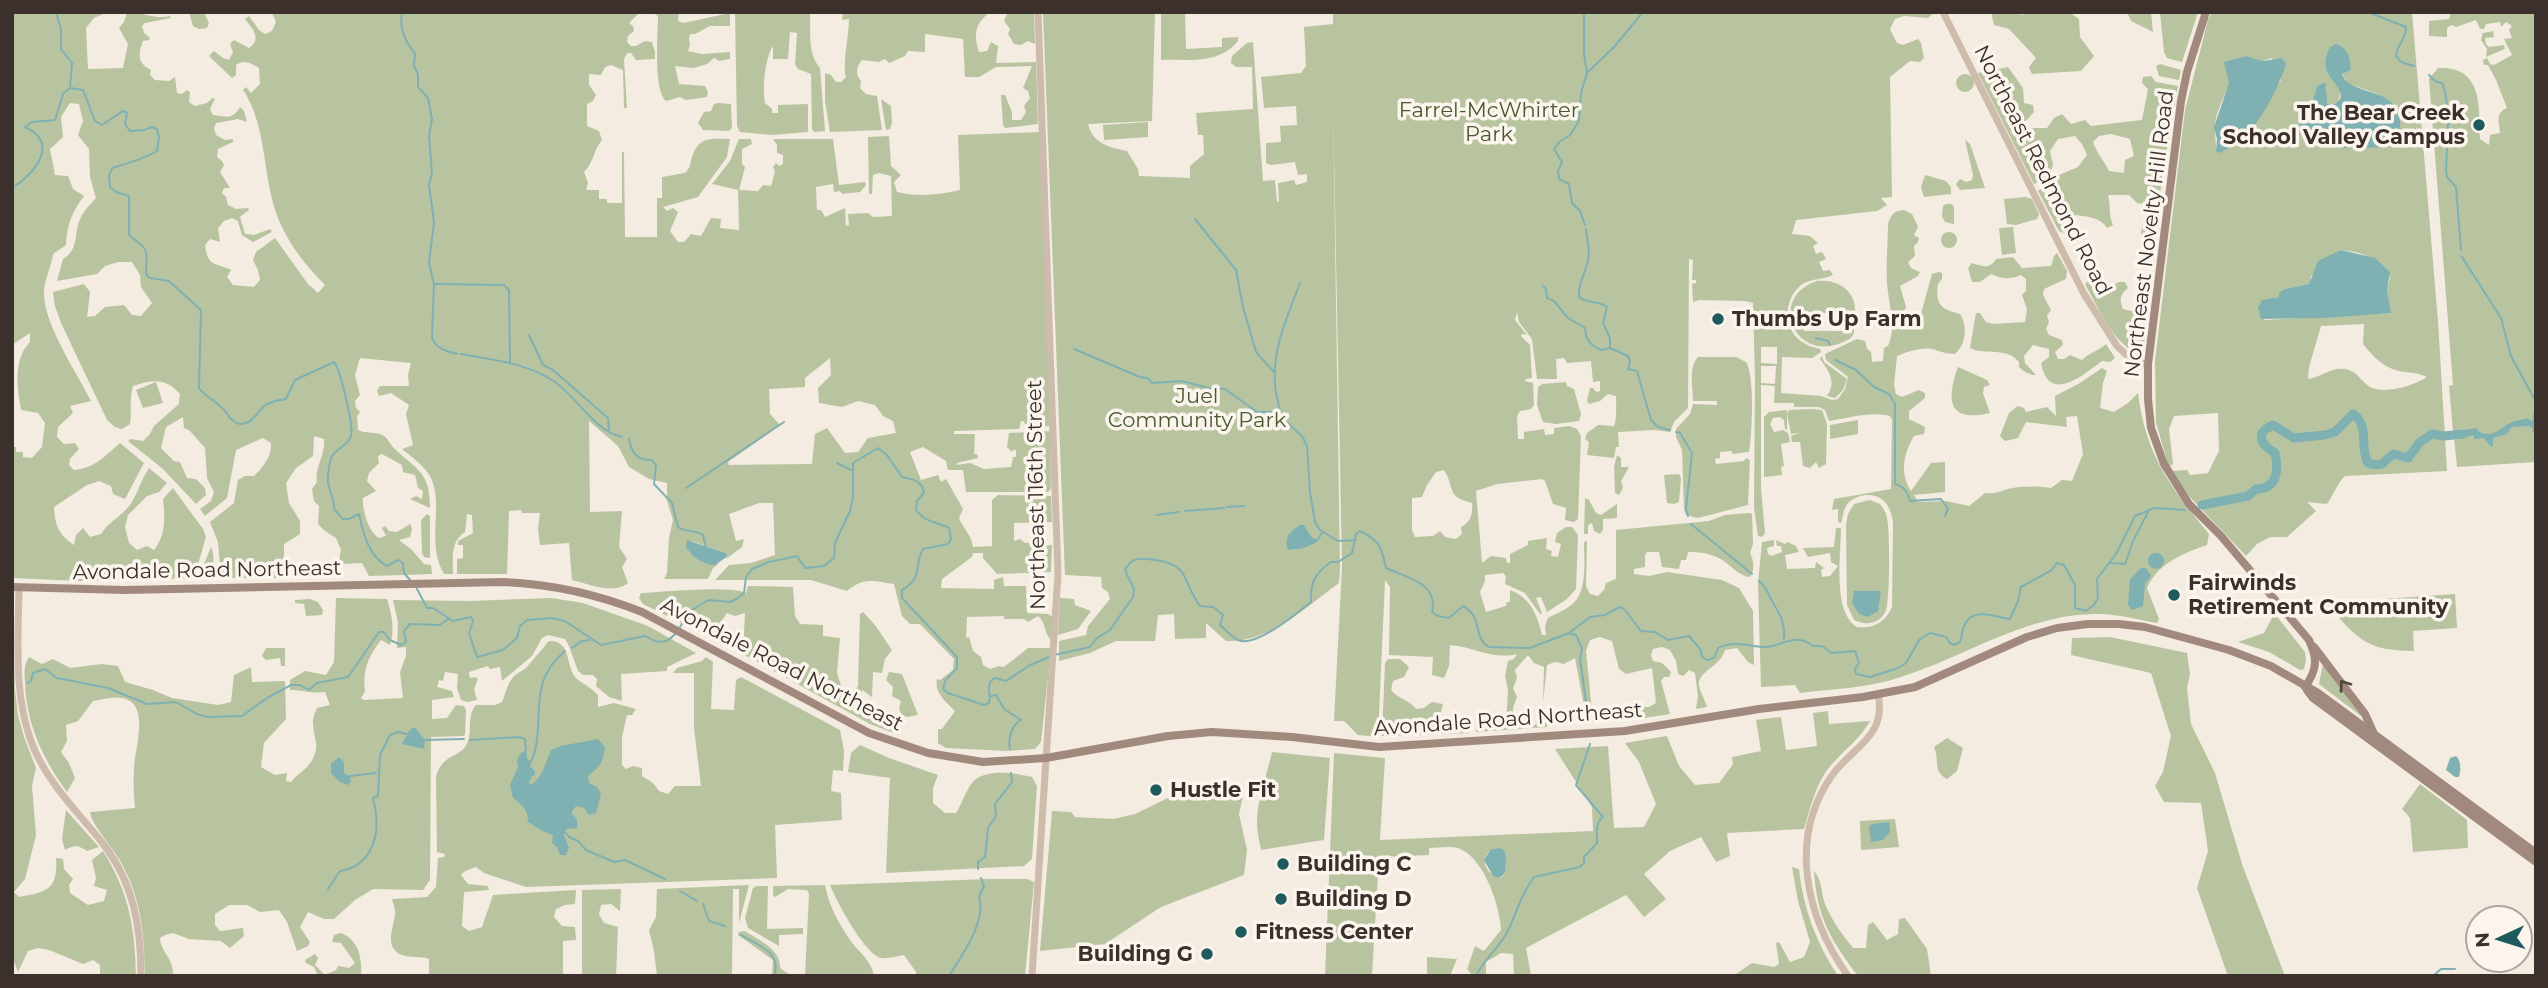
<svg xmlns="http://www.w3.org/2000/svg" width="2548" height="988" viewBox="0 0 2548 988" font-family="Montserrat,sans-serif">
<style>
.green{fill:#b8c4a0;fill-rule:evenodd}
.water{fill:#7fb0b2}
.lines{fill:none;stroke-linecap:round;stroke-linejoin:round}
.stream{stroke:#7fb0b2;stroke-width:2}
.river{stroke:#7fb0b2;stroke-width:9}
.tertiary{stroke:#cdbbac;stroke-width:7}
.secondary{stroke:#a18a7d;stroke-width:8}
.oneway{stroke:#544640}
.poi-dot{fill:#1f5a5e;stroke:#fbf5ee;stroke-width:2.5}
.labels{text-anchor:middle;stroke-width:7;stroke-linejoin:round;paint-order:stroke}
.park-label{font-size:21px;fill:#4a5a2e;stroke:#fbf5ee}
.poi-label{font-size:21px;font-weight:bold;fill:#3b302b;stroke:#fbf5ee;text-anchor:start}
.street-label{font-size:21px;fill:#3b302b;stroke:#fbf5ee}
</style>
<rect width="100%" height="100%" fill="#f4ebe1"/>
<path class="green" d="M12,12H108L94,18L86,28L88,69L123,68L128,44L119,28L124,22L127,12C142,12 156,20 170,16L171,18L145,23L142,26L144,33L150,38L149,40L143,41C138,54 137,63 151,70L150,75L155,80L169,81L175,77L177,93L182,94L187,90L190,92L189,102L195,106L207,103L212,98L215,99L210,109L213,115C226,116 232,121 240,107L244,111L247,122L238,119L216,123L214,128L216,135L225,140L233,139V142L218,149L217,157L222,161L224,165L220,172L230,188H224L222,193L226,197L228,205L236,209L248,208L249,210L240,217L245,234L254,235L270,229L272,232L253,242L242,235L238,221L232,218L224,221L218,228L220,242L210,239L205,245C208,268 215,262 231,270L227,277L233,285L254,287L260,280L258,270L253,260L256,252L275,238L308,284L318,293L325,285C301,261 280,233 272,199C263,163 264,121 243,90L246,87L251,93L260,84L259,68C251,63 244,59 236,65V75L232,78L209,56L214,51L223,58L229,60L233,52L230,44L234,40L249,48C262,39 253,29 245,19L249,16L259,30L265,34L272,31L276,22L272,13L640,12L629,23L633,26L634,31L628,36L627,42L631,46H636L645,41L652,42L655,52V59L636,60L631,53H627L624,59L627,108H624L623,70L611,65L605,67L601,75L589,74V85L596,95L593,101L587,104V126L599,131L602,140C593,150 594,163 584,172L588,183L586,190H599V199H607V203H622V152H624L625,237H657V198H662V177L685,173C691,167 690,164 692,157C699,136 711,139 730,139L727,157L698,197L663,207L667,211L673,208L678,212L670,231L678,242H684L691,234L701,236L711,218L721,219L720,228L739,230L738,190L712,184L730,161L739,139H751L752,144L742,149V164L745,167L739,190L758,191L763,185L771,186L775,172L773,167L776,163L779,166L783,164V155L777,153V145L773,139H833L839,185L865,182L866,185L860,192L842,194L840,191L834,192L833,184L816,187L817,210H821L825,217L845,208L846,226L849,225L848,214L868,213L873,217L892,216L891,176L879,173L873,175L872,194H869L868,137L889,136L891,166L901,175L894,182L897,192C916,197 941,195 960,190L958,135L1040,132L1050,426L1026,428L1024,421H1021L1019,429L954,431V434H975L974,454H977L978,458L957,463V465L970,463L984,469L1011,467L1013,457H1016V450H1013L1012,452L1007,447L1009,433L1050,431L1051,489L1048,492H966L963,470H948L946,461L923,447L910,452L921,480L938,475L941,482L946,479L963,509L959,518C963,529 972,535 973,547L992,546V500L998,495L1051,496L1052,522L1014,523V541L1020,539L1025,543L1039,542L1044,546L1052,545L1051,572L997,574L983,558V553H973L972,557L942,579L941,588L994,589V580L1003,577L1004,586H1026L1027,613L1048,614L1053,617L1051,640C1044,633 1046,622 1038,616L1028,622L1024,619H1004V616L967,617L966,638L969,637L973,651L981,657L983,665L990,669L999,666L1004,667L1028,648H1051L1041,742L1035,749L1007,751L946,748L938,743V729H942L955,711C946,702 934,693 937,679L940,680L953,670L954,659L920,624H910L902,616L894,584C873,581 864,577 847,591L811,580H715L729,565L751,563L775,555L773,503H759L729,514L736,541L744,539L742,547L726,559L728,556L726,553L692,541L689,552C700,559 707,569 720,563L713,568L708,579H664L667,573L669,538L673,520L667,500V483L649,479L629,467L618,446L589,421L590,512L622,511L619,547L627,559L622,567L628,583C613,595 589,584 572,580L569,543L540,545L538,529L540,513H522L521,510L509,511L507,574H457V559L463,558V545H458V541L473,533L472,515L467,514L465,532C450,542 453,557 453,574H444C425,542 445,505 430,476C424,466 412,457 402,449L413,445L406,414L409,405L391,393L379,396L377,391L380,386H409L408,375L411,363L360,358L355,375L360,395L355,401L356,408L360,412L357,416L358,430C366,434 376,431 384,436C388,438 391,446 395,449C418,471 430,472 430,508L410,499L416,496L422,499L423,491L418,488L415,475L403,472L402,465L382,454L378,456L379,463L369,473L367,481L376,491L363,498C362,510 369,533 379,538L386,536L382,528L385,526L389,531L397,532L410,524L412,529L410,537L399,540L412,550L424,564L431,565L432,574L369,576L362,563L343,564L339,560L341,550L336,538L325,531L318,524L319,506L314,501L312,489L317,482C314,467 326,455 324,439L314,436L313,456L296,468L286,483L289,503L300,521V534L284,544V578H221L218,542L210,522L234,503L238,480L245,476H254C264,466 272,456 271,443L263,438L236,450L227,498L205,516L200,509L211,501L214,492L207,478L205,448L189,430L184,428L183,417L166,427L161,448L174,461L180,462L187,478L196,479L205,488L206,495L196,504L163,469L128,441L131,439L143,441L150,434L154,426L179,404L180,394C165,377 153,380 133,386C129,401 132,410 130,424L122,429L115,427L107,420L61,323L55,306L53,292L84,284L90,292L87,317L95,316L105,307L124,305L132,315L141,316L152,303L141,287L140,275L132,262H118L105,266L97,274L57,281L63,259C80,249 73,233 81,217C84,210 91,204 96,198L90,177L89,149L78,135L83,121L79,104L70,103L61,117L63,137L50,149L55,175L68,176L73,189L84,196C72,212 67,224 66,245L53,254C51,267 45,279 44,291C42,322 77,373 91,401L70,406L73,413L58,427L57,437L64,444L75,443L79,449L70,459L69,465L74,470C95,468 105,456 120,443L144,463L125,499L113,494L111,486L99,481L87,485L54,507C55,525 58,534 74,545L76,535L83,528L90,537L101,534C109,521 121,517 130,505C138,493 141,480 149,468L167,483L159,492L147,496L128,515L125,527L129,543L137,550L147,546L154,550C166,535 165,517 163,499L173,488L203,529L206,537L194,578L79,581L12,578V447H16V452H23V457L32,458L42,447L45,423L38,413L21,410C17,388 13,359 30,342V333L12,345ZM830,358L831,375L818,388L819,403L842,407L858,401L875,405L883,416L893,421L896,433L868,438L858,452L845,453L827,428L815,434L812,464L729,465L728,462L780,425L770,414L769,389L805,387V378Z
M189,12H204L209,23L207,28L199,29L193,26Z
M651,12H679L678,21L683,23L730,13V26H710L695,34H690L689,39L690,45L688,51L702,54L730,52V59L719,61L714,58L707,64L694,68L675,66L679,84L705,86L708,92L707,97L686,100L680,97L666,101C653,90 658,34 658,16Z
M735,12H810C811,32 807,53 820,68L825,131L814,132L812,129L811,74L798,69L795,64L797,33L790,32L788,59H773V46C765,58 762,88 765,103L772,109V113H778V105L808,104V132L772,135L740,132L737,126Z
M843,12H990C975,24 973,34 979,52L987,51L991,42L998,46L996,63L1036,62L1038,124L1005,128L1003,125L1001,95H1005L1012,112V120H1021L1026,112L1024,106L1030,98L1028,91L1023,88L1032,66L996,67L979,77H965L963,39L925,34V52L908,51L905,56L889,63L885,59L879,62L862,60C856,67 855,74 861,81L860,88L866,94L877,96L882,130L830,132L825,101V73L831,75L836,82H841L846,77C842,65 849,35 849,19L842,20Z
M1008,12H1034L1035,44L1028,41L1021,45L1014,44L1008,34L1010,29L1004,21Z
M1043,12H1155L1152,121L1088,124C1093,144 1109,147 1127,151L1138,169L1139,176L1190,178V166L1204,154L1203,135H1198L1196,113L1253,109L1252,67H1236L1231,63L1232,56L1247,43L1253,42L1263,181L1275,180L1277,202L1279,201L1278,183L1294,180L1296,185L1307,182V174L1298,175L1295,162L1271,165L1266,163V143L1281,142L1280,126L1297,125L1296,106L1264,108L1261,77L1301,73L1306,66L1304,27L1333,24V12H1935L1928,18L1904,16L1895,19L1890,29L1897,43L1903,45L1918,39L1921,43L1924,58L1920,62L1910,61L1890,77L1892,197L1881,198L1887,205L1877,211L1796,220L1792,234L1810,236L1818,243L1813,246L1816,254L1822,252L1826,259L1819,262L1823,271L1830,270L1833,275C1823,280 1811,278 1801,285C1783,300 1782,331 1804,343C1808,346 1814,347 1820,349L1821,352L1812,358L1782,357L1781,393L1821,396L1832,400L1838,399L1845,389L1848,377L1826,360L1825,354L1857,339L1865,341L1867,349L1871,352L1872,362L1883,361L1884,348L1888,346C1896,329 1890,309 1888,292C1885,270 1888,246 1888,224C1891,215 1893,211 1904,210L1912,214L1918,227L1914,235L1919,238L1918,242L1914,246L1915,256L1908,262L1911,268L1920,272L1918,276L1900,286L1906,307L1903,313L1906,316L1920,317L1932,274L1939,272L1942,273V279L1938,284C1935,304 1941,310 1960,314C1968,327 1966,344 1955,354C1945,354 1940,351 1932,349C1921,347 1907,352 1897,356L1894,385L1896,394L1902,397L1919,390L1925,393V398L1909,411V419L1925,427L1924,434L1914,436C1904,453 1899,473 1911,491L1931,463L1945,462V492L1914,495L1918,502L1946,501L1969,506L1985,493C1995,494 1998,492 2008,489C2022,486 2037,486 2051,488L2062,480L2072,481L2083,454L2077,416L2066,417L2067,427L2026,422L2018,438L2005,441L2000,436L2009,413L2018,406L2024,408L2026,412L2047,407L2056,416L2055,396L2080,383L2102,368L2107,371L2103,383L2100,408L2114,412L2128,403L2138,393C2146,456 2170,486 2209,534L2207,545C2184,553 2158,563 2147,588L2159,619L2157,623C2136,619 2115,613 2093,614C2023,616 1966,656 1901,677C1869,688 1833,689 1800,693L1795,685L1761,687L1758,583L1762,542L1774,540V546L1767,548L1768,554L1772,556L1782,552L1781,546H1777L1776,540L1785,544L1787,542L1796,546L1799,552L1785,555L1787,569L1815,568L1816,562L1824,568L1821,570L1822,577L1830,576L1838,566L1831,562L1830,553L1808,557L1803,548L1834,547L1836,528H1841C1841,554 1832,612 1857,627C1873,629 1885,623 1892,607L1893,521C1891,513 1889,505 1883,500C1872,491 1853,495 1846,506C1843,511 1843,518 1841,523L1838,522V509L1832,510L1834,499L1891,489L1892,420L1890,416C1870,411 1849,418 1829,421L1825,410L1819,407H1794V403H1774L1775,386L1761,385V488L1765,533L1762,537L1758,536L1754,508L1755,379L1753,303L1745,301L1699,300L1693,302L1692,284L1696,283V280H1692L1693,260L1689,259L1688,408L1674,422L1670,432L1655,430L1618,432L1619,447H1616L1614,458L1587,455L1589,442L1585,439L1587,433L1598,425L1614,426C1617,419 1616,405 1616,396L1608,394L1600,401L1589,404L1587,400L1590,388H1593L1596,392L1600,391V381L1593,382L1591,361L1567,363L1564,358L1556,359L1557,379H1537L1532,339L1519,322L1517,312L1515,320L1527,335L1522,334L1521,336L1530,345L1532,378L1526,379L1525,381L1533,383L1534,405L1531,409L1520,411L1517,416L1518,439H1524V432L1544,429L1545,435L1554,434V428L1569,426L1577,429L1581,436L1578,519L1574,522L1565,520L1566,508L1553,504L1545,481L1542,479L1497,484L1476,491L1482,563L1491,556L1506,558L1507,563H1510V554L1528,545V541L1547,538L1546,549L1552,551L1551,556L1558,557L1561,544L1555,542L1557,533L1566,527H1572L1578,535L1576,589L1567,599L1547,612L1541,597L1536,598L1542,613L1540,614L1525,593L1505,584L1506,576L1503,573L1485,575V581L1480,592L1486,612L1506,606L1507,602H1510V590C1531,598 1537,615 1542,635H1546L1545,626L1548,618C1557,613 1571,608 1577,599C1587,584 1584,559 1584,542L1587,541L1586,586L1590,594L1598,596L1604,590L1606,583L1616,579V530L1709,521L1725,515L1749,513L1752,514L1753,544L1750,553C1754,561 1755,569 1750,577C1738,576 1731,565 1721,559C1709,553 1700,552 1688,552L1686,560H1681L1679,569L1662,567L1659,552H1647L1645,555V567L1634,569V574L1649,576L1667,572L1722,580L1739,588L1753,611L1754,665L1748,662L1737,648L1725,650C1721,666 1697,672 1699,685C1700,692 1705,700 1707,707L1696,709L1698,696L1695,673L1689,670L1683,676L1678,674L1676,661L1670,650L1662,647L1653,649L1651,655L1653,661L1662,663L1671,672L1669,677H1664L1661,681L1670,714L1644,718L1638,714L1640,707H1649L1656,703L1652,668L1626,674L1619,669L1612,641L1600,637L1590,640L1586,651L1592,712L1595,717L1601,712L1607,714V721L1584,722L1579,718L1585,711L1575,658L1564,664L1555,662L1547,665L1543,703L1544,667L1534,663L1528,655L1515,670L1517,678L1513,688L1517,697L1513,708L1514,722L1525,727L1535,725L1543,713L1546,715L1547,727L1476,732V725L1484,729L1506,726L1508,690L1505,676L1508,661L1514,659L1517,654C1493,660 1474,647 1450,645L1449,666L1444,678L1432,675L1433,657L1389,655L1390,587L1385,580L1378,737L1358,735L1344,721H1334L1342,567L1333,102L1340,570L1339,583C1306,607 1269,643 1226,641L1206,623V638L1175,639L1174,614L1158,615L1155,641H1116L1090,653L1059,661V641L1086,635L1088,626L1110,599L1108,592L1102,588L1101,577L1065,575ZM1761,347H1777V364L1761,363ZM1761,366H1776L1775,384L1761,383ZM1444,470C1456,489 1445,496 1472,503C1473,514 1471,522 1461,527L1462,534L1456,539L1445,537L1440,531L1433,536L1415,537L1412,530V498L1422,497L1427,485L1436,472Z
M1161,12H1185L1186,49L1222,47V38L1238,37V41C1218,65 1190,59 1161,60Z
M1991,12H2018L2022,15L2029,12H2069L2079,19L2080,37L2094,56L2081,71L2032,74L2029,67L2036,58L2009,29L1994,25Z
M2127,12H2151L2153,32L2131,21Z
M2160,12H2198L2182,62L2167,58L2164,52Z
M2212,12H2412L2438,321L2447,471L2345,476C2337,484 2334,494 2327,504L2307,502L2316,511L2287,537H2270L2257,544L2246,556L2188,495L2172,471L2187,470L2190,475L2208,473L2219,451L2218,413L2174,416L2169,429L2173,464L2169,467L2156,423L2155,361L2185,110L2208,20ZM2245,56L2263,61L2272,58L2281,80L2251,130L2216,151C2216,143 2215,136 2215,128C2214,111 2236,71 2245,56ZM2351,70L2342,74L2349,84L2378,94L2390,147L2328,146L2301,118L2310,109L2317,86L2327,87L2325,95L2327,103L2332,105L2338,102L2341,90L2328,74ZM2341,250C2365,253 2377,257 2390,277L2387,291L2390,313L2264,320L2262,301L2279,297L2285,289L2310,284L2311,276ZM2364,324L2363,344C2373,356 2382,367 2399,371C2409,373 2417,372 2427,377C2415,385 2385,395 2370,387C2363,383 2358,373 2349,370C2334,365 2322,377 2308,379L2309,367L2321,326Z
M2451,12H2536V462L2457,467L2454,437L2457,438V432H2453L2449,386L2453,385L2429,79L2438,68C2483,66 2479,106 2480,139L2489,145L2490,135L2500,133C2499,122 2495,113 2507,108L2496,80L2488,65H2484L2483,60L2487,58L2490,64L2494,65L2512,55L2504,39L2512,38L2509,30L2512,26L2506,22L2501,27L2500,22L2486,24L2484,29H2480L2476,20L2456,27L2451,25L2447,28V37L2429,36V21L2449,19Z
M2493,31L2494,37L2485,38L2486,44L2489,47L2504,45L2505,49L2486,57L2487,49L2481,40L2483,33Z
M2160,64L2181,70L2179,80L2159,76L2156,66Z
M2008,67L2023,88L2024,103L2033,105L2034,112L2025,122L2030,128H2047L2054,118L2062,114L2071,124L2085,120L2091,126L2142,120L2148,89L2142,83L2143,77L2151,76L2156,82L2178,86L2163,171L2155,234L2151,238L2142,239C2138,228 2148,217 2146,204L2137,203L2129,195H2108C2111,206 2108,214 2113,225L2107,228C2100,217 2088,217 2076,215L2067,220V234L2059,231L2038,191L2059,175L2078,167L2087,155L2082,144L2075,136L2058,139L2050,151L2053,165L2049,176L2034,184L1978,73ZM2111,134L2130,139L2134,156L2125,160L2124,173L2109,171C2104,160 2097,154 2093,142L2099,136Z
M1956 83a9 9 0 1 1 18 0a9 9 0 1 1-18 0Z
M881,99L891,106L892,123L890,129L886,130Z
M718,103L731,104L732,128L729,131L703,130L698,123L704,112L711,111L714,104Z
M1148,122V137L1104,140L1103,125Z
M1965,140L1970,144L1985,188L1960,190L1956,184L1960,179L1966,182L1972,180L1973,175Z
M1925,175L1946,181L1951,187V194L1924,197L1921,187Z
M2025,197L2032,199L2039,214L2037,219L2016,225L2007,224L2004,199Z
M1946,204H1952L1954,207V224L1945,222L1942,216L1943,206Z
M2013,227L2016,253L2002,255L1999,228Z
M1941 240a8 8 0 1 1 16 0a8 8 0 1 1-16 0Z
M2057,253L2067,271L2066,279L2044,289L2043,295L2051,310L2047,316L2049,322L2046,329L2049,335L2062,340L2063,345L2055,352L2058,359H2064L2070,355L2082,360C2089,353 2098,351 2106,344L2115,358L2110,362L2102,361C2083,375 2049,405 2041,363L2049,357V349L2033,345L2024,356L2025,363L2036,375C2029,375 2024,372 2019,367V362C2006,346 1986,356 1970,348L1976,313H1980L1986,322L1993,324L2025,322L2027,309L2022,295L2026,291V279L2021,275C2010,280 2002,279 1991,274L1980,282H1972L1968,268L1972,263C1983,266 1989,270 1996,259L2013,257L2022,268L2051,266L2054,256Z
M2092,279L2099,291L2119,282H2125L2128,288C2120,295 2119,299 2123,309L2131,311L2147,308L2144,345L2138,351C2118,352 2094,300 2085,284Z
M1817,281C1841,278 1860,295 1854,319L1850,320V313H1804V331H1850V323L1854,324C1855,337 1852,338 1841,343C1792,362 1769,296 1817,281Z
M1822,356L1824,362L1847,379L1843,390L1835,398L1827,396C1837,382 1829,371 1820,359Z
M1698,357H1736L1746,362C1755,376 1752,435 1749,452L1732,454V451L1720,452V458L1715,459L1716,464L1744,461L1746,458L1750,460L1748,505L1698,518L1686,515L1684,509L1682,450L1676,437V429L1690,414L1693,404L1717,405V401H1693C1693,387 1688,368 1698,357Z
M1958,367L1987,380L1990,385L1984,387L1983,393L1990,413C1948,423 1946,400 1958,367Z
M156,382L163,403L143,408L136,390Z
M1566,382L1567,386L1574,389L1581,414L1579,421L1556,424L1543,422L1537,405L1538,387L1542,384Z
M1812,409L1822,410L1827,424L1826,464L1819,468L1816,462L1810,468L1803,466L1800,442H1792L1791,436L1799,433L1791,434L1787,414L1789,410Z
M1787,410V430L1785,429L1784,420L1780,417L1773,418L1770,424L1774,432L1783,430L1788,433L1790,442L1781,444L1784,466L1781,467L1782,475L1764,477V417L1769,412Z
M1858,420V434L1830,439V425Z
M1617,455L1621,458V467H1629L1621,481L1623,488L1619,495L1615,493L1614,467Z
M1679,474L1681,478L1679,502L1674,504L1667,503L1664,475Z
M1585,498L1589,500L1596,513L1601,515L1617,504V518L1603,519V530L1600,534L1594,531L1592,523L1588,525V534H1584Z
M1870,500L1880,504C1883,508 1886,512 1887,518C1890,531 1890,599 1886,610C1881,624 1865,626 1854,620L1847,605L1846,525L1848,514L1854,504Z
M427,514L430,516V558L424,557L422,553L421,520Z
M211,547C215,555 214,569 209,577H202V569Z
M748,586L793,587L795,616L800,624L823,625V636L840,638L837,673L845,697H851L858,686L860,614L863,612L875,625L892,650L885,659L882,673L873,672L872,697L862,690L858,703L861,709L888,723L899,735L870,724L743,654L745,613L735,616L727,613L719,625L708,636L643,604L639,598L641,593C662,592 731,585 746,593Z
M2455,594L2457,628L2413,631L2414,651C2365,651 2357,638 2326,603Z
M336,598L387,599C392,615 395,629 390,645L381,640C369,656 362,670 365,691L361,698L364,700L403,698L400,672L406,656V647L397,648L398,623L393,600L469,601L551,598L583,603L648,626L696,653L667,667V671L621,674L622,701L609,697L596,686L597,679L593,675H583L578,671L569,646L565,639L548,635L542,638L532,656L502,681L500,667L490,669L488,666L469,672L470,678L475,677L478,679L474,689L477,700L467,702L461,700L457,688L458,674L445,672L443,681L439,680L437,687L452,691L454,697L432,700V719L447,718L456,705L464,706L466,710L465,734L464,736L431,737L430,880L423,890L373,889L355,900L334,919H324L308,912L300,927L310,942L308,946L297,951L287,922L279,910L260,912L247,905H229L215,914V925L220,931L243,928L244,936L230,948L221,941L189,939L173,933L165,935L160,938C161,954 174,957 173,976H145C144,937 142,903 124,868C117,852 91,825 90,812L135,808C134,795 133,782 134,769C134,752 148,713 130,701C120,694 105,699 93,701L78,721L66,725L67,741L61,752L69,763L75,778L67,792C43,759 26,724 25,682C24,672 24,665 29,657L42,664L53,659L70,668L102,664L118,666L125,682L153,690L172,698L218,705L231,702L234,675L251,667L252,682L285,681L286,719L264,743L261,767L275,775L287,773L286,781L291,782C297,774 306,770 311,762C321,745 314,741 313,724C312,719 315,713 317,708L330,705L325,692C312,694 303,690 290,690V680L305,671L326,675L334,662ZM415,727L423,749L403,743L410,729Z
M1060,598L1074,599L1075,605L1091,611L1078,629L1058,635Z
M310,599L318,602L323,610L322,615L306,616L304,604L295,603V600Z
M12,604L15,689L18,715L24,737L36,768L32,786L36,835L25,879L14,892L19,897C48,892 58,889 56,858L63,859L64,869L73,879L69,885L70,893L88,905L104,901L107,890L94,886L96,878L92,860L103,851C129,893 135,927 136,976H100V965L93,960L83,964L49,950L38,948L28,951L18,972L12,957Z
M2271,609L2305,652L2306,660L2304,669L2300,670L2269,652L2238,642L2264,633L2273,616Z
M2110,637L2187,653L2190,674L2187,688L2191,724L2215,773L2243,867L2285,976H2228L2197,888L2208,851L2201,803L2164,802L2155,786L2163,772L2171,736L2151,673L2071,655L2072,638Z
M549,641C572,640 565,666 576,678C583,684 592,688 598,695V707L614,703L636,709L632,715H627L622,737V765L626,769L633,766L642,768V776L653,783L659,791L668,794L675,786H701L694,728V673H673L677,668L702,661L706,657L713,662L711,709L734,710L736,680L741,677L840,730L844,751L843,771L833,770L831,791L841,793L842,820L775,825L777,878L526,887L484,873L476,867L465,871L461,875L468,884L488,886L489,890L464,892L462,926L469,931L482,927L493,895L576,890L575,904L565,905L556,909L554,917L562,926L575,927L576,940L563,941V976H429V959C421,956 410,958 402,955C384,948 393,929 395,915C396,909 393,904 392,899L427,897L436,887L438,858L444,857L445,854L437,852L436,777C442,753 459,759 467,744C473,731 466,717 476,705H495L502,702L509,683L514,676L526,668Z
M266,648H285V666H281L280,658L266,660L262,656Z
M1388,659H1400L1409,667L1404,677L1393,681L1391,690C1398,699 1410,700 1416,709L1424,708L1432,702L1443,704L1440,717L1445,728L1468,727L1469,733L1382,736L1385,663Z
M2323,664L2362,715L2361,716L2319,684Z
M889,672L902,674L918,715L907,717L902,715L899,709L901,701L892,696L893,687L886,680Z
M1828,711L1829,724L1870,721C1860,739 1846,748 1833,763C1816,781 1811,806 1804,829L1727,833L1730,856L1716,862L1701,837L1670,851L1644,874L1666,899L1644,917L1626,895L1526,948L1531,975L1514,976L1513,954L1501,953L1486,962V976L1472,975L1467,969L1475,946L1484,951L1501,930C1500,906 1484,857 1458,848C1450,846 1438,848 1429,848V855L1379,857L1372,976H1325L1334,753L1385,758L1380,840L1593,831L1592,807L1555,749L1608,746L1614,828L1644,827L1656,804L1639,762L1625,743L1667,736L1679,766L1695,785L1719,783L1733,764L1732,757L1761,751L1756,720L1781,717L1786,750L1817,746L1813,713ZM1490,850L1505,873L1500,878C1487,874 1479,861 1490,850Z
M1947,738L1963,748L1957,771L1947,779C1932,772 1940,759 1934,747Z
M860,745L889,758L938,775L933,788V803L945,813H956C962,804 966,790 972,783C984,768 1016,773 1032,777L1037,786L1032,859L1024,866L886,873L890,778L848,772L851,753Z
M1272,752L1330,758L1324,840L1261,850C1259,841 1257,831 1257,822C1257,800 1267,775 1272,752Z
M2420,784L2467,820L2468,848L2413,852L2410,818L2402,809Z
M1244,791L1239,814L1247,850L1244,875L1161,907L1105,944L1040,951L1052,811L1071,812L1075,817L1114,819L1135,814L1172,796L1200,792Z
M66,810L99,847L87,851C78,845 74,845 65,850L62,839Z
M1895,819L1899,847L1861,850L1860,821Z
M1792,867L1799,869C1803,908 1816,943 1838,976H1733L1752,963L1774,967L1779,964L1776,943L1779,942L1790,962L1804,957L1810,942L1798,901Z
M1814,871C1822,879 1821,893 1825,904C1832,921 1842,934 1853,948H1866L1868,925L1873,922L1887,940L1898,934L1899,919L1905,918L1927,949L1931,976H1858C1830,939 1817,917 1814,871Z
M988,879H1027L1034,882L1025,976H916V972L904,955C897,956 888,959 882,958C866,957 836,900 830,885Z
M749,885L739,923V889H733L732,976H657L654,951L649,930L656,917L657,889Z
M825,885C829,906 838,922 850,940C859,953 871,959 874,976H805L809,894L807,890L788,889L775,897L773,895V886Z
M756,886H768L767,929L803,928V934L779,935V946L748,928L745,918L753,888Z
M621,889L620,911L611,904L601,905L599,914L604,923L618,927L616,976H582V890Z
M745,931C758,940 781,949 780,968L792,976H772L773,960L738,935L739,932Z
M341,933C359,940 362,958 361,976H318L314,967L306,963L305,960L315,954L318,958L315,965L325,975L336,970L338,966L349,968L355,963L341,943L332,942L334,935Z
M1427,957L1457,959L1450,976H1427Z"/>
<path class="water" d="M2336,44C2349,49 2350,58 2351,70L2342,74C2352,101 2417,81 2396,145L2390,147C2363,147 2315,155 2299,128L2301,118L2310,109L2317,86L2324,83L2326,84L2327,103L2332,105C2351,97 2334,84 2328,74C2323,64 2326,55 2330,47Z
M2246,56L2263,61L2282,58L2286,64C2276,96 2252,141 2219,153L2216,151L2217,139L2214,127L2229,83L2224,62Z
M2341,250L2375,258L2390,272L2387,291L2391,313L2325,318L2261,319L2258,308L2262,300L2279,297V293L2285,289L2309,284L2318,261Z
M2527,418L2536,424V434L2532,432L2533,429L2530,426L2512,427L2507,434L2493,438V446H2490L2484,438L2474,439V435L2460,439L2454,437L2453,432L2477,428L2479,432C2496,438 2497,429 2510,423C2515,420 2521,421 2527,418Z
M1300,525H1304L1312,538L1318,539L1317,542L1304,548L1288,550C1284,536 1289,533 1300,525Z
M687,540L726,553L728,556L715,565C705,566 691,556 686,547Z
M2148 561a8 8 0 1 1 16 0a8 8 0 1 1-16 0Z
M2141,568H2146L2151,576L2145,584L2143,606L2132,610L2128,605L2130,579Z
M1854,591H1881L1878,611L1868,617L1859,614L1852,603Z
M415,727L425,740L424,749L402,744L410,729Z
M598,739L605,747C602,765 601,765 588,776L589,783L597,787L601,794L596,813L589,815L584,808L576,806L571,813L577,819V828L566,829L564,835L569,848L566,855H560L557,847L552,843L553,835L542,831L528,822C528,809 522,805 513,798L510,785L518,767L517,760L521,753L526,750L527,758L531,762L530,767L535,771V775L532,776L529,782L530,785C543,778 545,764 551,750L561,746Z
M2456,756C2461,761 2461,769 2459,777H2455L2446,770L2450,758Z
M339,757L344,762V773L350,776L351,782L348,785L340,782L331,773V764Z
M1889,822L1890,832L1883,840L1871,842L1869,827L1872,824Z
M1499,848L1504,850L1506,857L1505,873L1499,878L1493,876L1484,860L1490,850Z"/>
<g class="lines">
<path class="stream" d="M56,12L61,29V49L72,63L70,86
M402,12C399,29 405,41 415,54L414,66L418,74V87L428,98L432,119L429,136L432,173L429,185L434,222L429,263L434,284L432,337C435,349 447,351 457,354
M1584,12V54L1587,73L1581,93L1579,121L1570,135L1559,142L1554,149L1562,162L1558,171L1559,179L1569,184L1572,203L1580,211L1585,225
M2368,12L2406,27C2407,37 2397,45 2396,56L2401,62L2414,66
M1587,73L1615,46L1643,12
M2429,75L2435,81L2443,84C2451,112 2447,143 2446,171L2447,177L2456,187L2461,250
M12,188C35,174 60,143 25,127L32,122L55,120L63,94L70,88L83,90L95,121L102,125L123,111L127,113L125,124L130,131L144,130L152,127L157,129L159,137L157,151C144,159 125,164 112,168L109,176L110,187L116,192L129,196V235C152,253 146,249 146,274L150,278L169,281L201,310L199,388C206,397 214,400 221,407C226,410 228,417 232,420C247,432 256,414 264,406C270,401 279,400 286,399L295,380L334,362C340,369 354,426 351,436C348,446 337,448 332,456C330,460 328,472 328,478C327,489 335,498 334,509L343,519H349L359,514C363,533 369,557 387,566L398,560L403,563L404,573L411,581
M1195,219L1236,270L1243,307L1256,352L1274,372
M1586,229C1587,241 1591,252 1587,264C1584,276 1578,284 1579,297C1587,304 1599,300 1607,307L1603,323L1610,338V348L1628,356L1630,362L1628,369L1637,371L1651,420L1658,427L1670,430
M2462,257L2501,318L2511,356L2536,402
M435,284L504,285L509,290L510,362
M1543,286L1546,289L1547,298L1554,301L1568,318L1585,328C1586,340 1589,344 1601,350L1610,348
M529,335L543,365L553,370L608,418L609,430
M1816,338L1828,341L1830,345
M1074,349L1140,377L1148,378L1152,383L1182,381L1208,388L1225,389L1257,412H1273L1282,418L1302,436L1307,446L1310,492L1315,522L1320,530L1338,541L1356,540
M461,354C492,360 528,363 555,382C578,398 593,430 622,437
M1835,360L1856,370L1874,387L1889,394L1895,404V484C1905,487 1907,492 1910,501L1941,499L1948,509L1945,516
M1281,417C1280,406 1275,395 1275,384C1272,349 1288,315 1300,283
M2533,422L2536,406
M1676,432L1680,433L1692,453L1686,509L1688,516
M629,439C632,453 636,460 652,460L656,465L654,484L672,503L678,527C686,533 694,529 703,535L706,547
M837,463L851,470
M686,488L784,422
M1227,507L1244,506
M1185,511L1224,508
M1157,515L1179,512
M1691,524L1752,574
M1318,539L1323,532
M2111,563L2125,564L2133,541L2148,512
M1759,581C1766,587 1768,593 1772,601C1780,615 1785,621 1784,639
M417,589L427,608H433L453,621L471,617L473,621L469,633L477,657L503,650L517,638L520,626L527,620L552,618L565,621L601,645L645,636C656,643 666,645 675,634
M680,627L689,612L708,600L730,602L738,598L744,593L746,577L752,569L769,562L797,556L805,568L824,566L834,558L835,543L850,511L853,497V463L878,448L887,455L902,477C912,479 922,480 924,493L917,501L916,510C926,523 936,521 949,528L951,539L948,544L923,549C913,567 924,577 902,590V598L957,657V668L945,681L943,689L948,693L984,705L989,703C992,693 984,684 995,678L1006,681L1030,665L1049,657
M1570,634L1576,635L1582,648L1580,659L1588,716
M572,648L582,641L590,640
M1054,655L1090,647L1097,638L1110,630L1133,597L1134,589L1125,570C1130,560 1136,558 1147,559C1192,563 1179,577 1200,606L1213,607L1223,615L1220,625C1225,629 1232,637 1238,640C1256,648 1297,613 1311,602C1310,583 1315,573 1331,562H1338L1352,553L1356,534L1360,531C1381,542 1381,546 1386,568C1407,578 1439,583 1432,612L1438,616L1449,618L1463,606C1484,617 1472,638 1489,647L1530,648L1569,633L1590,617L1605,615L1620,607L1625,610L1641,631L1655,632L1668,640L1689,636L1701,650L1702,657L1707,660L1714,658L1718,648C1734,640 1747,646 1763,647C1781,648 1794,631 1813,646H1822L1832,653L1855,651L1859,663L1855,669L1856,674L1870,677L1898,668L1906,663L1919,640L1930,633L1946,637L1950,643L1954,645L1960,642C1962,637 1962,630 1964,626C1973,606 1995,617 2010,619L2018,601L2021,587L2052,570L2057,563L2064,565L2075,585V608L2086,611L2094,605L2098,598L2097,579L2116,554L2135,516L2154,508L2185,510
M28,683L31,681L33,673L45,669L57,678L108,688L147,704L176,702L197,714L208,717L242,716L267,698L291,685H300L309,690L317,683L348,677L379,632H384L390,640L401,645L406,642L404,631L410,624L440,625L449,618
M991,696L996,695L1004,709L1021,720C1011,726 1008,738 1010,749
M425,740L464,739
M470,740L519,737L525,739L526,750
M531,762C548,723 524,685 565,651
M350,776L376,773
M565,832L569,837L578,841L586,850L614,862L625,860L665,879
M978,869V862L985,857L988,828L996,816L995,804L1012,782L1011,773
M328,889L340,871C368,867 379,841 376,815C376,809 374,804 373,798L378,796L380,755L390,735L398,732L407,734
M680,891L697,901
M703,904L709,921L725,926
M741,935C758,945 782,952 774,976
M949,976C961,957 987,921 979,897L984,886L981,878
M1476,976C1484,959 1496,951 1505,936C1517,916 1518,898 1534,877L1580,867L1584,863V857L1597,843C1597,834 1595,823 1603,817L1576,785L1590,744
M2433,976L2441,969H2455"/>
<path class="river" d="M2202,505L2248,496L2256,489C2277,489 2279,471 2275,453C2261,445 2254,433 2273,425L2294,438L2325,435L2335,432L2353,414C2370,425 2359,447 2368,463C2385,468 2381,462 2394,454L2408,458L2420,442L2432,434L2444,436L2463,434"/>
<path class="tertiary" d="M1943,12L2084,294L2117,346L2134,362L2148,364
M19,588C18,641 13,701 35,751C51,787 80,814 104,845C134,884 141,928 141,976
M1032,976L1058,574L1038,12
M1848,976C1806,917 1787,838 1833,774C1854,746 1887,736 1878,694"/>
<path class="secondary" d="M2206,12L2187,72L2181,101L2148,364V399L2151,428L2164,464L2189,504L2221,536L2309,640C2318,659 2317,670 2305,687
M12,587L125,590L504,582C552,584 597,594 642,612L869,733L928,753L983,762L1046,758L1168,736L1212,732L1292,737L1379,747L1625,731L1759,709L1863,697L1915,687L2027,637L2057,628L2088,624H2119L2145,627L2229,650L2271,666L2318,693L2536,853
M2314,647L2365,714L2374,734
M2307,690L2313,698L2536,862"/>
</g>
<defs><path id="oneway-chevron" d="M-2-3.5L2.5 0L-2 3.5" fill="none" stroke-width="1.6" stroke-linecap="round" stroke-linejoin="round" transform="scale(1.75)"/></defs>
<use class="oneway" href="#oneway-chevron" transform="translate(2344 685) rotate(-126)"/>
<g class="poi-dot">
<circle cx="2479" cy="125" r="7"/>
<circle cx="1718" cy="319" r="7"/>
<circle cx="2174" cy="595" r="7"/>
<circle cx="1156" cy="790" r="7"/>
<circle cx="1283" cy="864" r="7"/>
<circle cx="1281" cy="899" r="7"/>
<circle cx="1241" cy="932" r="7"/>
<circle cx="1207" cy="954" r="7"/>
</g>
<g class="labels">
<g class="park-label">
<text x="1489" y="117">Farrel-McWhirter<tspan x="1489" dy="24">Park</tspan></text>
<text x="1197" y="403">Juel<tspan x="1197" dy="24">Community Park</tspan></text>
</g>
<g class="poi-label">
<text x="2465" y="120" text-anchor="end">The Bear Creek<tspan x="2465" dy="24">School Valley Campus</tspan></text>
<text x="1732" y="326">Thumbs Up Farm</text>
<text x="2188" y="590">Fairwinds<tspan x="2188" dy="24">Retirement Community</tspan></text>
<text x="1170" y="797">Hustle Fit</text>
<text x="1297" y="871">Building C</text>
<text x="1295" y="906">Building D</text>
<text x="1255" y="939">Fitness Center</text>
<text x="1193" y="961" text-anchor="end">Building G</text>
</g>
<g class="street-label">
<text transform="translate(2043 170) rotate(63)" y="7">Northeast Redmond Road</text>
<text transform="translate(2149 234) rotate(-83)" y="7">Northeast Novelty Hill Road</text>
<text transform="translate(1036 495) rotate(-91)" y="7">Northeast 116th Street</text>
<text transform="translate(207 570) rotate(-1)" y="7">Avondale Road Northeast</text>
<text transform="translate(782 664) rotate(27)" y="7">Avondale Road Northeast</text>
<text transform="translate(1508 719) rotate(-4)" y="7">Avondale Road Northeast</text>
</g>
</g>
<rect width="2548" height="988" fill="none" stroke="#3b302b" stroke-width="28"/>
<g transform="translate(2499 939) rotate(266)"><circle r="33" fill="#fbf5ee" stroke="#aea6a0" stroke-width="2"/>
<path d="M0-5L12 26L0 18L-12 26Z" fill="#1f5a5e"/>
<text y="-10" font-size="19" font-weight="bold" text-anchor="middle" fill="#3b302b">N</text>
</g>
</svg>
